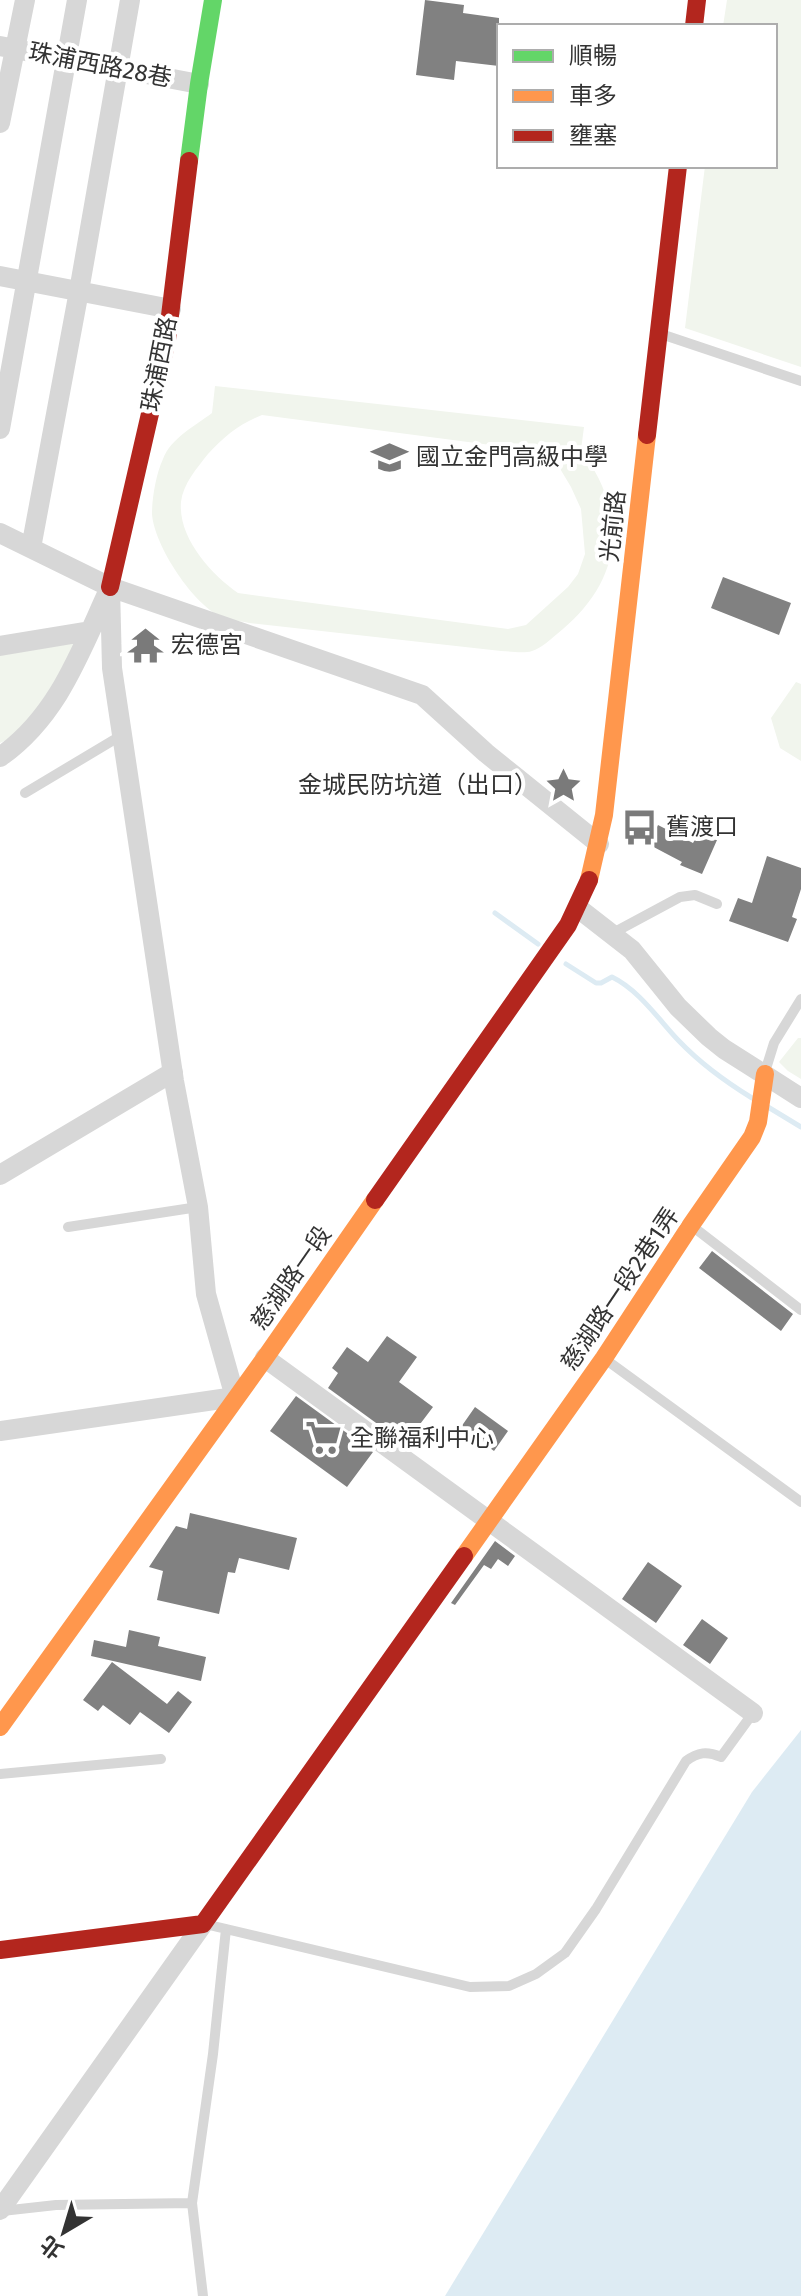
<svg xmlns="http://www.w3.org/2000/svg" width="801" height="2296" viewBox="0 0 801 2296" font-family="'Fira Sans','Noto Sans TC',sans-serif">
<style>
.green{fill:#f1f5ed;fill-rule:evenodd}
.water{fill:#ddebf3}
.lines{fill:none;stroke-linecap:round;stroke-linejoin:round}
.stream{stroke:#ddebf3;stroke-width:5}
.building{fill:#818181}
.lane{stroke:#d7d7d7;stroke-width:10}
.street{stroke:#d7d7d7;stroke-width:20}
.fast{stroke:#63d668;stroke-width:18}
.slow{stroke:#ff974d;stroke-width:18}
.jam{stroke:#b3261e;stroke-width:18}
.labels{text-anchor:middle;stroke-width:8;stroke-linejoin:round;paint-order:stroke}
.street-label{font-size:24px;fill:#333;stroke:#fff}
.poi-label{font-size:24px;fill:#333;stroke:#fff;text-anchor:start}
</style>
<rect width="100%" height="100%" fill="#fff"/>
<path class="green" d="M727,0H801V367L685,328L705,166H775V26H723Z
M215,386L584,427L581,450C599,474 613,504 613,535C612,577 588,609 557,634C550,640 541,648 532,651C523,654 510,651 501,651L249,623C241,621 232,621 224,618C194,607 154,545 152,514C152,498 156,474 163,459C171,438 195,426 212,413ZM262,415L536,451L559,467L571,487L581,509L585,554L578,574L568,587L526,625L508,629L238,593C211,574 178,538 181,502C183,484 197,468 208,454C225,436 239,424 262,415Z
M77,640L66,665L21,733L0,743V654Z
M796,682L801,684V761L780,748L771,718Z
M798,1038H801V1079L788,1071L779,1062Z"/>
<path class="water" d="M801,1730V2296H445L752,1792Z"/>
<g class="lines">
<path class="stream" d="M495,913L538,944
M566,964L596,983H601L612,977C639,990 659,1020 679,1041C700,1063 726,1082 752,1098
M768,1107L801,1127"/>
</g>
<path class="building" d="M425,0L464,5L463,13L499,18V66L456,61L454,80L416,75Z
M723,577L791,603L779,635L711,608Z
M658,825L693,843L699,832L717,840L702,874L680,865L682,862L648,844Z
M767,856L801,868V889L792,917L797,919L788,942L729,921L738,898L752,903Z
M712,1251L793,1314L781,1331L699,1268Z
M387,1336L417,1357L399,1382L433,1407L405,1444L328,1388L338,1373L332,1368L347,1347L368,1362Z
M296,1396L373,1452L347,1487L270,1431Z
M475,1407L508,1431L494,1451L461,1427Z
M190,1513L297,1538L289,1570L239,1558L235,1573L228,1572L219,1614L157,1600L163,1571L149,1567L176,1526L187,1529Z
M495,1541L515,1556L508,1566L498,1559L491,1569L484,1565L455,1605L451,1603Z
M648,1562L682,1586L656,1623L622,1599Z
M702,1619L728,1638L710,1664L683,1645Z
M129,1630L160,1637L158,1646L206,1657L201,1681L91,1656L94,1640L126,1647Z
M112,1662L167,1704L178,1691L192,1702L169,1733L140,1712L130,1725L103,1705L98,1711L83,1700Z"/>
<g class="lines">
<path class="lane" d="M661,334L801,381
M25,793L122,735
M613,933L680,897L695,895L717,904
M765,1072L774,1043L801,999
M692,1226L801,1310
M68,1227L198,1207
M605,1359L801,1502
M0,1774L161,1759
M205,1924L470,1987L509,1986L536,1974L565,1953L596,1909L686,1761C698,1752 707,1751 721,1757L753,1713
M2,2211L56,2205L192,2203
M203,2296L192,2203L213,2054L226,1929"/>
<path class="street" d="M0,46L199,84
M0,123L25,0
M0,276L171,309
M0,429L77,0
M0,533L110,587L422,695L486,753L599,844
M31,548L79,291L130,0
M0,646L90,631
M0,757C57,717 79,655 107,594
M578,908L632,950L678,1007L709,1037L724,1049L801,1098
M0,1175L173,1072
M265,1358L753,1713
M0,1431L235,1397L206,1294L198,1207L174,1081L112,668L110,587
M0,2210L203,1924"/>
<path class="fast" d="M189,161L199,84L213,0"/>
<path class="slow" d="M589,880L604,815L647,435
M464,1556L604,1358L691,1225L752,1137L758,1122L765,1074
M0,1727L265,1358L375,1200"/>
<path class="jam" d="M694,26L697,0
M647,435L678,166
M110,587L167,340L189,161
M375,1200L568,925L589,880
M0,1950L203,1924L464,1556"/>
</g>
<defs>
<symbol id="school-bare" viewBox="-9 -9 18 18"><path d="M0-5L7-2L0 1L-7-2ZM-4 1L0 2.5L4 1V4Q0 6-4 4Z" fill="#7a7a7a" stroke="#fff" stroke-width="2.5" paint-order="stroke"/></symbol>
<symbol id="temple-bare" viewBox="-9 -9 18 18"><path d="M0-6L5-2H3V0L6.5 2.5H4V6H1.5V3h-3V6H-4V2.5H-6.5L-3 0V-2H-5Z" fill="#7a7a7a" stroke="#fff" stroke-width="2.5" paint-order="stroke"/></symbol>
<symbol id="sight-bare" viewBox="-9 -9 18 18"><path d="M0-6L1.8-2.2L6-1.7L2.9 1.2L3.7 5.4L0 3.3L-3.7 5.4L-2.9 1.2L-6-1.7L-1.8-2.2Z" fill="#7a7a7a" stroke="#fff" stroke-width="2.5" paint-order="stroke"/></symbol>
<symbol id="bus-bare" viewBox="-9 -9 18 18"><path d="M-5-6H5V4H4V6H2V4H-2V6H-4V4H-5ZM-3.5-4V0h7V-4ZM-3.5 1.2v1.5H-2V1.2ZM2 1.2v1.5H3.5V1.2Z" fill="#7a7a7a" stroke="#fff" stroke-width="2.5" paint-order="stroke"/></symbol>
<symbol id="supermarket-bare" viewBox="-9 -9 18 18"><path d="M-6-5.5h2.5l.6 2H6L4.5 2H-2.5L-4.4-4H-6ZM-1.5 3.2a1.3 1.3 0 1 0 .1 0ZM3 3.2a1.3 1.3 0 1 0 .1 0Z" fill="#7a7a7a" stroke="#fff" stroke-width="2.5" paint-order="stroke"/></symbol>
</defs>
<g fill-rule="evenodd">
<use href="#school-bare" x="364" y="432" width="51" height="51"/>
<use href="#temple-bare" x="120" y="620" width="51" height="51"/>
<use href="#sight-bare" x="538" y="760" width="51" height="51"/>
<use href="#bus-bare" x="614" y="802" width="51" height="51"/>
<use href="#supermarket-bare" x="298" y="1412" width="51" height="51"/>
</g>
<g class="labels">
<g class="street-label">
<text transform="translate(100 65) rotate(11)" y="8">珠浦西路28巷</text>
<text transform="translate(159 364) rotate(-79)" y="8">珠浦西路</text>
<text transform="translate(613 526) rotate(-84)" y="8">光前路</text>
<text transform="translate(291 1278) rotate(-55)" y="8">慈湖路一段</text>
<text transform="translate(620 1289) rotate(-56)" y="8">慈湖路一段2巷1弄</text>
</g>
<g class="poi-label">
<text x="416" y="465">國立金門高級中學</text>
<text x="171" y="653">宏德宮</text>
<text x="538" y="793" text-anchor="end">金城民防坑道（出口）</text>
<text x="666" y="835">舊渡口</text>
<text x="350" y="1446">全聯福利中心</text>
</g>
</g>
<rect x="497" y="24" width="280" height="144" fill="#ffffff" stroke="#adadad" stroke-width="2"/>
<rect x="513" y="50" width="40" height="12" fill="#63d668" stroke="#adadad" stroke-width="2"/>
<text x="569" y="64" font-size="24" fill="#333333">順暢</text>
<rect x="513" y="90" width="40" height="12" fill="#ff974d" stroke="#adadad" stroke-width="2"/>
<text x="569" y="104" font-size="24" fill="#333333">車多</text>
<rect x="513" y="130" width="40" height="12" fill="#b3261e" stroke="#adadad" stroke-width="2"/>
<text x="569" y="144" font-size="24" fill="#333333">壅塞</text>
<g transform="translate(64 2232) rotate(218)" stroke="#ffffff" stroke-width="6" paint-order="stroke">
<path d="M0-6L14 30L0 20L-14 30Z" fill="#333333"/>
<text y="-12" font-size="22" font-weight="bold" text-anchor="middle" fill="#333333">北</text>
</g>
</svg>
